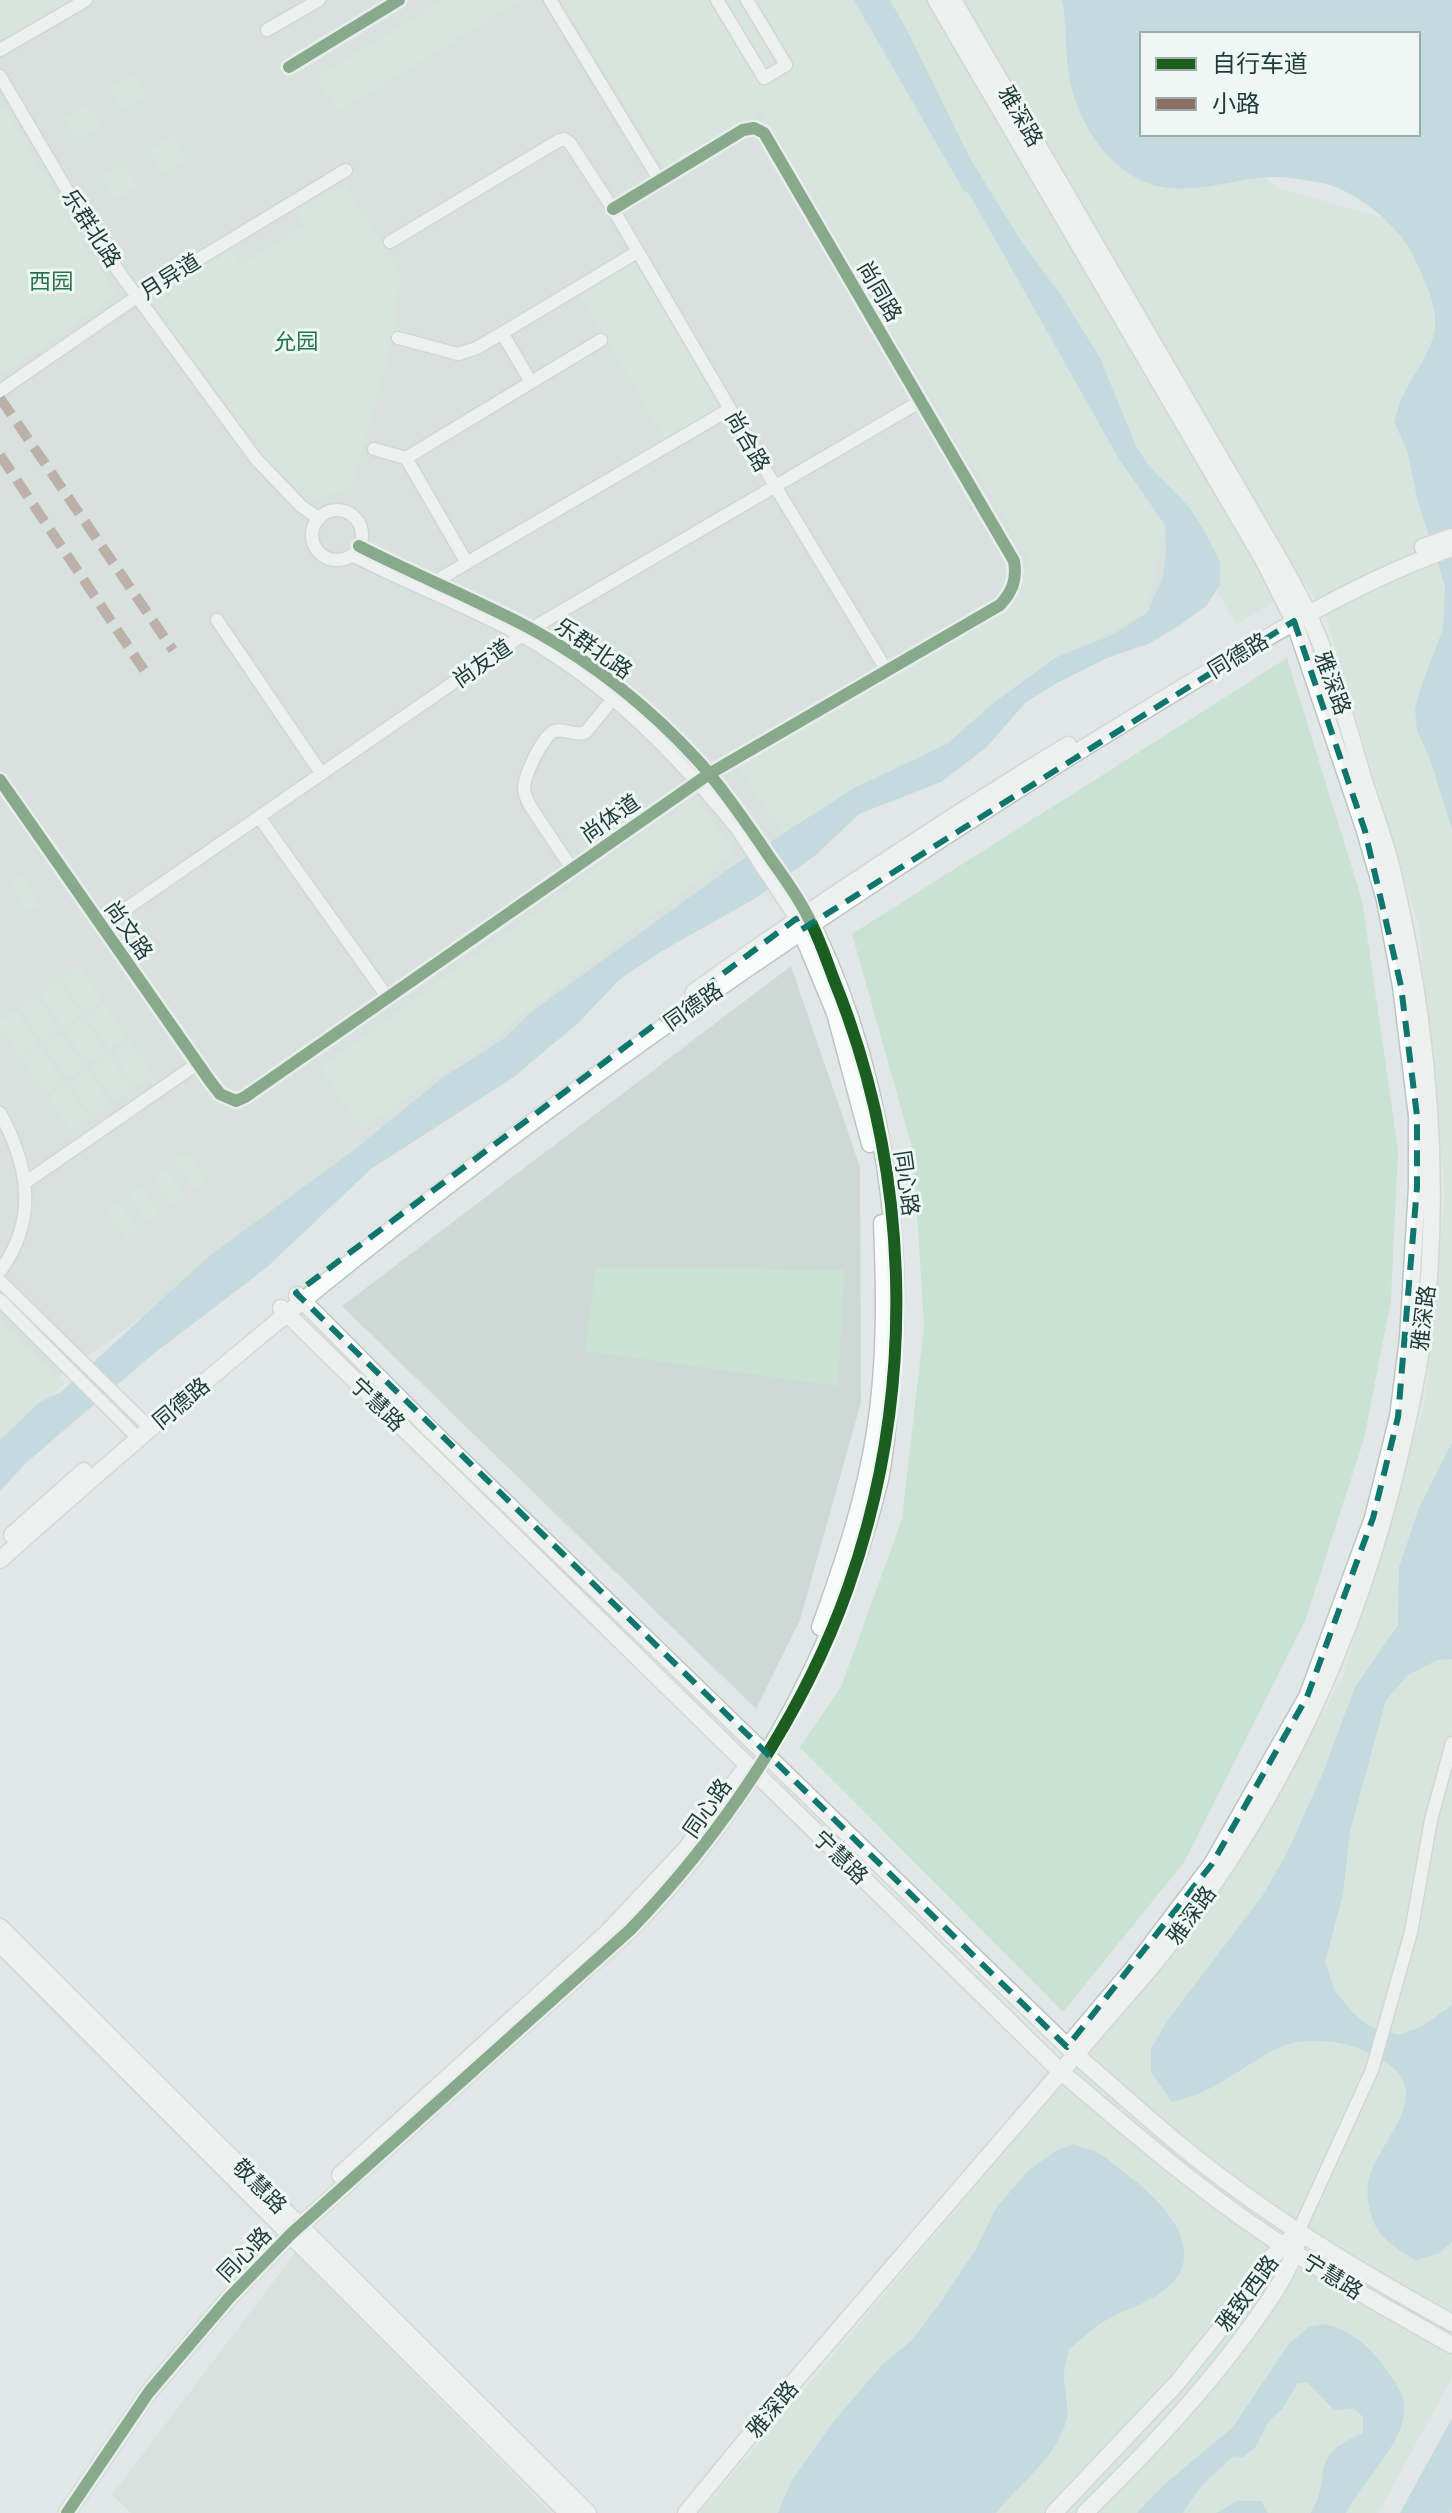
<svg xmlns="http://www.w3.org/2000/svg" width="1452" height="2513" viewBox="0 0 1452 2513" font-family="Figtree,'Noto Sans SC',sans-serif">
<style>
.built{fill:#ced9d6}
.green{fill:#c9e2d4}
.water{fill:#9fc9d8;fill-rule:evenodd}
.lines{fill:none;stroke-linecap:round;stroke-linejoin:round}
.street-casing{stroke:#bec4c3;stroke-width:15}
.secondary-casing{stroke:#bdc5c3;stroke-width:19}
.street{stroke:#fafbfb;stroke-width:12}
.secondary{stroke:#fafbfb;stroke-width:16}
.quiet{stroke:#8d6e63;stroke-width:10;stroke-dasharray:20 10;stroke-linecap:butt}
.cycleway-casing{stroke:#eff7f4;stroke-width:17}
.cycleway{stroke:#1b5e20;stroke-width:12}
.marked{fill:none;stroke:#0f766e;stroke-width:6;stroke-dasharray:16 10;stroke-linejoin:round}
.labels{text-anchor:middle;stroke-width:6;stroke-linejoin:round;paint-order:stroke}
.street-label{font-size:22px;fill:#1f3b37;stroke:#eff7f4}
.park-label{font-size:22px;fill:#28734f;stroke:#eff7f4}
</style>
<rect width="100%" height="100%" fill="#e1e7e6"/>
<path class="built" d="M0,0H866L1202,586L854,812L58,1377L0,1431Z
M791,966L860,1167L861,1402L800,1620L756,1709L342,1306Z
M295,2253L551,2513H131L112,2495Z"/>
<path class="green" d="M0,0H71L0,41Z
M444,0H521L338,112L317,77Z
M561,0H852L1165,525L1147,613L1055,658L947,744L784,834L737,766L1017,600L1029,560L762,112L664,169Z
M871,0H1065L1142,134H1216L1277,188L1452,236V2378L1378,2513H700L1211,1907L1342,1679L1425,1402L1445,1193L1419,927L1326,617L1306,584L1236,624Z
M133,74L147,97L124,111L110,89Z
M87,104L101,126L78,140L64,118Z
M4,108L116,295L0,376V110Z
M172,136L186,159L163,173L149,151Z
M124,164L138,186L116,200L101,178Z
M344,185L400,272L393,337L352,488L311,500L268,461L156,308V291L231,250L241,265L304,226L295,211Z
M635,260L721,407L666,440L579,293Z
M1287,658L1362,900L1398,1150L1391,1300L1364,1439L1305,1621L1185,1861L1063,2012L800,1747L841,1687L902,1519L924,1326L913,1151L852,934Z
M693,798L736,851L497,1035L362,1129L320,1068Z
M21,875L40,904L28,912L9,883Z
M79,967L103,1001L85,1013L61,979Z
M58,981L81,1015L63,1027L40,993Z
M36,996L60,1030L42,1042L19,1008Z
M104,1003L127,1037L110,1049L86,1016Z
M15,1010L38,1044L21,1057L0,1027V1021Z
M83,1018L106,1052L88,1064L65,1031Z
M61,1033L85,1067L67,1079L44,1046Z
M130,1041L153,1075L135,1087L112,1053Z
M40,1047L63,1081L46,1093L22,1060Z
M109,1055L132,1089L114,1101L91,1068Z
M87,1070L110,1104L92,1116L69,1082Z
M66,1085L89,1118L71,1131L48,1097Z
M187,1152L207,1180L195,1189L175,1161Z
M165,1168L185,1196L173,1205L153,1177Z
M140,1185L160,1213L149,1221L128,1194Z
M118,1201L138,1229L126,1238L106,1210Z
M596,1267L844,1270L838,1386L585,1351Z
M0,1322L65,1383L0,1445Z"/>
<path class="water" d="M854,0H890L908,32L971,160L1023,244L1063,298L1100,358L1136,446L1149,466L1189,507L1203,529L1220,561V585L1206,606L1180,625L1148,644L1107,658L1057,683L1026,702L986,748L941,782L859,814L816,855L756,898L662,951L620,979L577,1024L514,1077L371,1169L266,1268L152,1355L27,1462L0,1491V1440L40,1402L61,1392L208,1257L354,1150L442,1078L505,1038L530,1013L730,868L854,788L947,744L992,704L1055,658L1112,635L1147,613L1163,577L1166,549L1165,525L1119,459L969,193L964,191Z
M1062,0H1452V829L1431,762L1417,730L1415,709L1422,684L1443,629L1445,586L1418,502L1407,450L1394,422C1397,413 1399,402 1404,394C1414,373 1432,352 1435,328C1438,305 1424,280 1415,259C1402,229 1366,200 1336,187C1324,182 1284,176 1270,177C1217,180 1168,207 1119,166C1096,147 1080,118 1072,90C1064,62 1068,29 1062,0ZM1142,34H1418V134H1142Z
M1452,1443V1659L1437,1660L1408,1675L1386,1700L1350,1831L1343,1894L1325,1962L1335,1991L1354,2014L1369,2026L1399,2035L1423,2026L1452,2005V2242L1438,2254L1416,2260C1403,2252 1386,2243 1378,2230C1370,2218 1366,2198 1368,2183C1376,2139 1442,2094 1379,2058C1357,2045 1335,2040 1309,2041C1279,2041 1258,2060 1233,2075C1214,2087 1195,2097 1172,2102L1151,2072V2049L1168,2020L1263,1895L1287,1853L1322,1775L1355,1687L1398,1625L1399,1567L1419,1508Z
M1073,2144C1080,2146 1088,2149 1096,2152C1105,2156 1113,2164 1121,2170C1154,2194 1213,2247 1168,2287C1149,2304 1124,2309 1103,2322C1091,2330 1080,2340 1069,2349C1067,2357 1065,2365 1064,2373C1063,2388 1069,2402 1067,2417C1059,2456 1019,2484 996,2513H778L791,2482L833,2422L883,2364L912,2340L940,2303L976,2249L996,2208L1029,2170L1054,2152Z
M1325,2324C1352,2332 1368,2344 1384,2367C1390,2375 1397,2384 1401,2393C1418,2433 1362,2479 1346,2513H1311C1335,2473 1304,2459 1363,2433V2417L1354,2408L1334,2410L1308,2383H1298L1282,2409L1269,2421L1255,2448L1243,2457L1234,2456C1214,2473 1196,2490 1183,2513H1137L1164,2485L1233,2427L1288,2345L1309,2327Z
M1452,2418V2510L1450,2513H1400Z
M1237,2501H1261L1268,2513H1216Z"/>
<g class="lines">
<defs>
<path id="street" d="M550,0L660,181
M717,0L764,78L786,65L747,0
M267,30L319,0
M0,50L86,0
M289,67L399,0
M0,76L71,197L119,272L256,459L301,506L319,519
M390,242L558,141L564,139L570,143L613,209L775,486L887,671
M502,333L531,382
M398,338L458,354L477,348L637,252
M0,391L138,296L346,170
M374,449L406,458L467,563
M406,458L601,340
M312 535a25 25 0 1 1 50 0a25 25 0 1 1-50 0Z
M359,546L531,629L596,670L620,690L701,764L746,823L806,912
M352,555C408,584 470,607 524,637C610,686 676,754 737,829L746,823
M429,585L730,409
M217,620L321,773
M0,780L210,1081L220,1094L236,1101L245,1097L709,774L1000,605C1013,591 1017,579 1014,561L764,133L754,128L743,130L613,209
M259,817L388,998
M737,829L796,919
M572,869L530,806C527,800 524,794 524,787C525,775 543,734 555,731C566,728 575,737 586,732L616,695
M101,926L531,629L921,401
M0,1113C29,1166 38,1220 0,1271
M26,1182L197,1064
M0,1281L150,1428
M0,1300L138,1438
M1298,2232L1372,2070L1411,1932L1431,1820L1452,1743"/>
<path id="secondary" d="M936,0L1264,561L1294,621L1365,831L1385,900L1401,986L1417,1116V1187L1408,1339L1398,1417L1373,1518L1307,1697L1212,1864L1131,1971L1071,2042
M1423,547L1452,537
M796,919L835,1013L870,1144
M694,992C816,905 940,823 1068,745
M297,1295L432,1431L1075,2054C1112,2086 1148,2119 1186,2150C1268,2217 1360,2272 1452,2323
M281,1308L1060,2071C1118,2120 1175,2169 1237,2214C1305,2263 1379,2304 1452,2345
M12,1535L84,1471
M0,1560C129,1445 260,1333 396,1226C597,1068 808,923 1024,786C1086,746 1150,707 1214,669C1291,623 1367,578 1452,548
M820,1627C843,1564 865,1498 875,1432C886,1363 885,1292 882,1223
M0,1927L588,2513
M0,1944L568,2513
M340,2175L607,1933L685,1850L741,1774
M67,2513L149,2392L229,2298L291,2234L630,1930C752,1805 839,1649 880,1479C885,1456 887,1431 889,1407C899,1321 898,1251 885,1165C872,1079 846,990 806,912
M686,2513L786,2391L1152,1966C1276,1814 1356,1644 1400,1454C1413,1400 1424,1345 1428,1290C1439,1153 1425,1011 1394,878C1387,846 1375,815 1365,784C1347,724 1331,661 1304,605C1295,587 1285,570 1275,552L953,0
M1054,2513L1177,2383L1229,2318L1272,2257L1290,2239
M1085,2513C1144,2455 1200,2396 1249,2329C1268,2302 1289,2275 1297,2243"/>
</defs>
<use href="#street" class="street-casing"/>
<use href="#secondary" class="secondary-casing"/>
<use href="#street" class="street"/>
<use href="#secondary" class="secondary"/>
<path class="quiet" d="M0,398L173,650
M0,455L144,670"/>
<defs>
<path id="cycleway" d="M289,67L399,0
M0,780L210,1081L220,1094L236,1101L245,1097L709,774L1000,605C1013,591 1017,579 1014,561L764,133L754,128L743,130L613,209
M67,2513L149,2392L229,2298L291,2234L630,1930C722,1835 804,1713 848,1588C917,1392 912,1172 834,980C826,959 819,937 808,917C796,892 777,869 762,846C743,818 723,789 701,764C654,712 596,665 535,631C478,600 417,576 359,546"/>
</defs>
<use href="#cycleway" class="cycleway-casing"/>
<use href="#cycleway" class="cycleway"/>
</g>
<path d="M0 0H1452V2513H0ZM1294,621L1365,831L1401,986L1417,1116V1187L1398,1417L1373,1518L1307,1697L1212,1864L1067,2047L296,1293L796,919L801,930Z" fill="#e1e7e6" fill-opacity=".55" fill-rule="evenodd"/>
<path class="marked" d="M1294,621L1365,831L1401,986L1417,1116V1187L1398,1417L1373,1518L1307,1697L1212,1864L1067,2047L296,1293L796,919L801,930Z"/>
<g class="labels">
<g class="street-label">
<text transform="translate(1021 116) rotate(60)" y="8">雅深路</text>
<text transform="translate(92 228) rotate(57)" y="8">乐群北路</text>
<text transform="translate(170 276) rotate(-32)" y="8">月异道</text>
<text transform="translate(880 291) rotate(60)" y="8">尚同路</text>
<text transform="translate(748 441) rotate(60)" y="8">尚合路</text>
<text transform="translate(594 648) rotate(35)" y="8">乐群北路</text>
<text transform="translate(1238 655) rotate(-31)" y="8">同德路</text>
<text transform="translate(482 663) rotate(-35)" y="8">尚友道</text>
<text transform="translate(1333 683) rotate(70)" y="8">雅深路</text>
<text transform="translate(610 818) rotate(-35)" y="8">尚体道</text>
<text transform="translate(129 930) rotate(55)" y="8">尚文路</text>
<text transform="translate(693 1006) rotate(-35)" y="8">同德路</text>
<text transform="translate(907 1183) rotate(82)" y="8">同心路</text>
<text transform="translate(1423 1318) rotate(-83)" y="8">雅深路</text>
<text transform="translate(181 1403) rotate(-40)" y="8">同德路</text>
<text transform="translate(378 1404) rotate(44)" y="8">宁慧路</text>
<text transform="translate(707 1808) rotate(-55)" y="8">同心路</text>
<text transform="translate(841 1857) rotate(44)" y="8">宁慧路</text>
<text transform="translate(1191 1915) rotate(-54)" y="8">雅深路</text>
<text transform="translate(260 2186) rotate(45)" y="8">敬慧路</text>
<text transform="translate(244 2254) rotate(-46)" y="8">同心路</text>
<text transform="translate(1333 2276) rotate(32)" y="8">宁慧路</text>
<text transform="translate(1247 2293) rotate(-54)" y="8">雅致西路</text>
<text transform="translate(772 2409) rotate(-50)" y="8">雅深路</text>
</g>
<g class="park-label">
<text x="51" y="289">西园</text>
<text x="296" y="349">允园</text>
</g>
</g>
<rect x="1140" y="32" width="280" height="104" fill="#eff7f4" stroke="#9caca8" stroke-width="2"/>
<rect x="1156" y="58" width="40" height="12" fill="#1b5e20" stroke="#9caca8" stroke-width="2"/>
<text x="1212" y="72" font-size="24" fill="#1f3b37">自行车道</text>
<rect x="1156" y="98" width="40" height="12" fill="#8d6e63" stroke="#9caca8" stroke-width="2"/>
<text x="1212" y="112" font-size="24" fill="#1f3b37">小路</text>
</svg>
